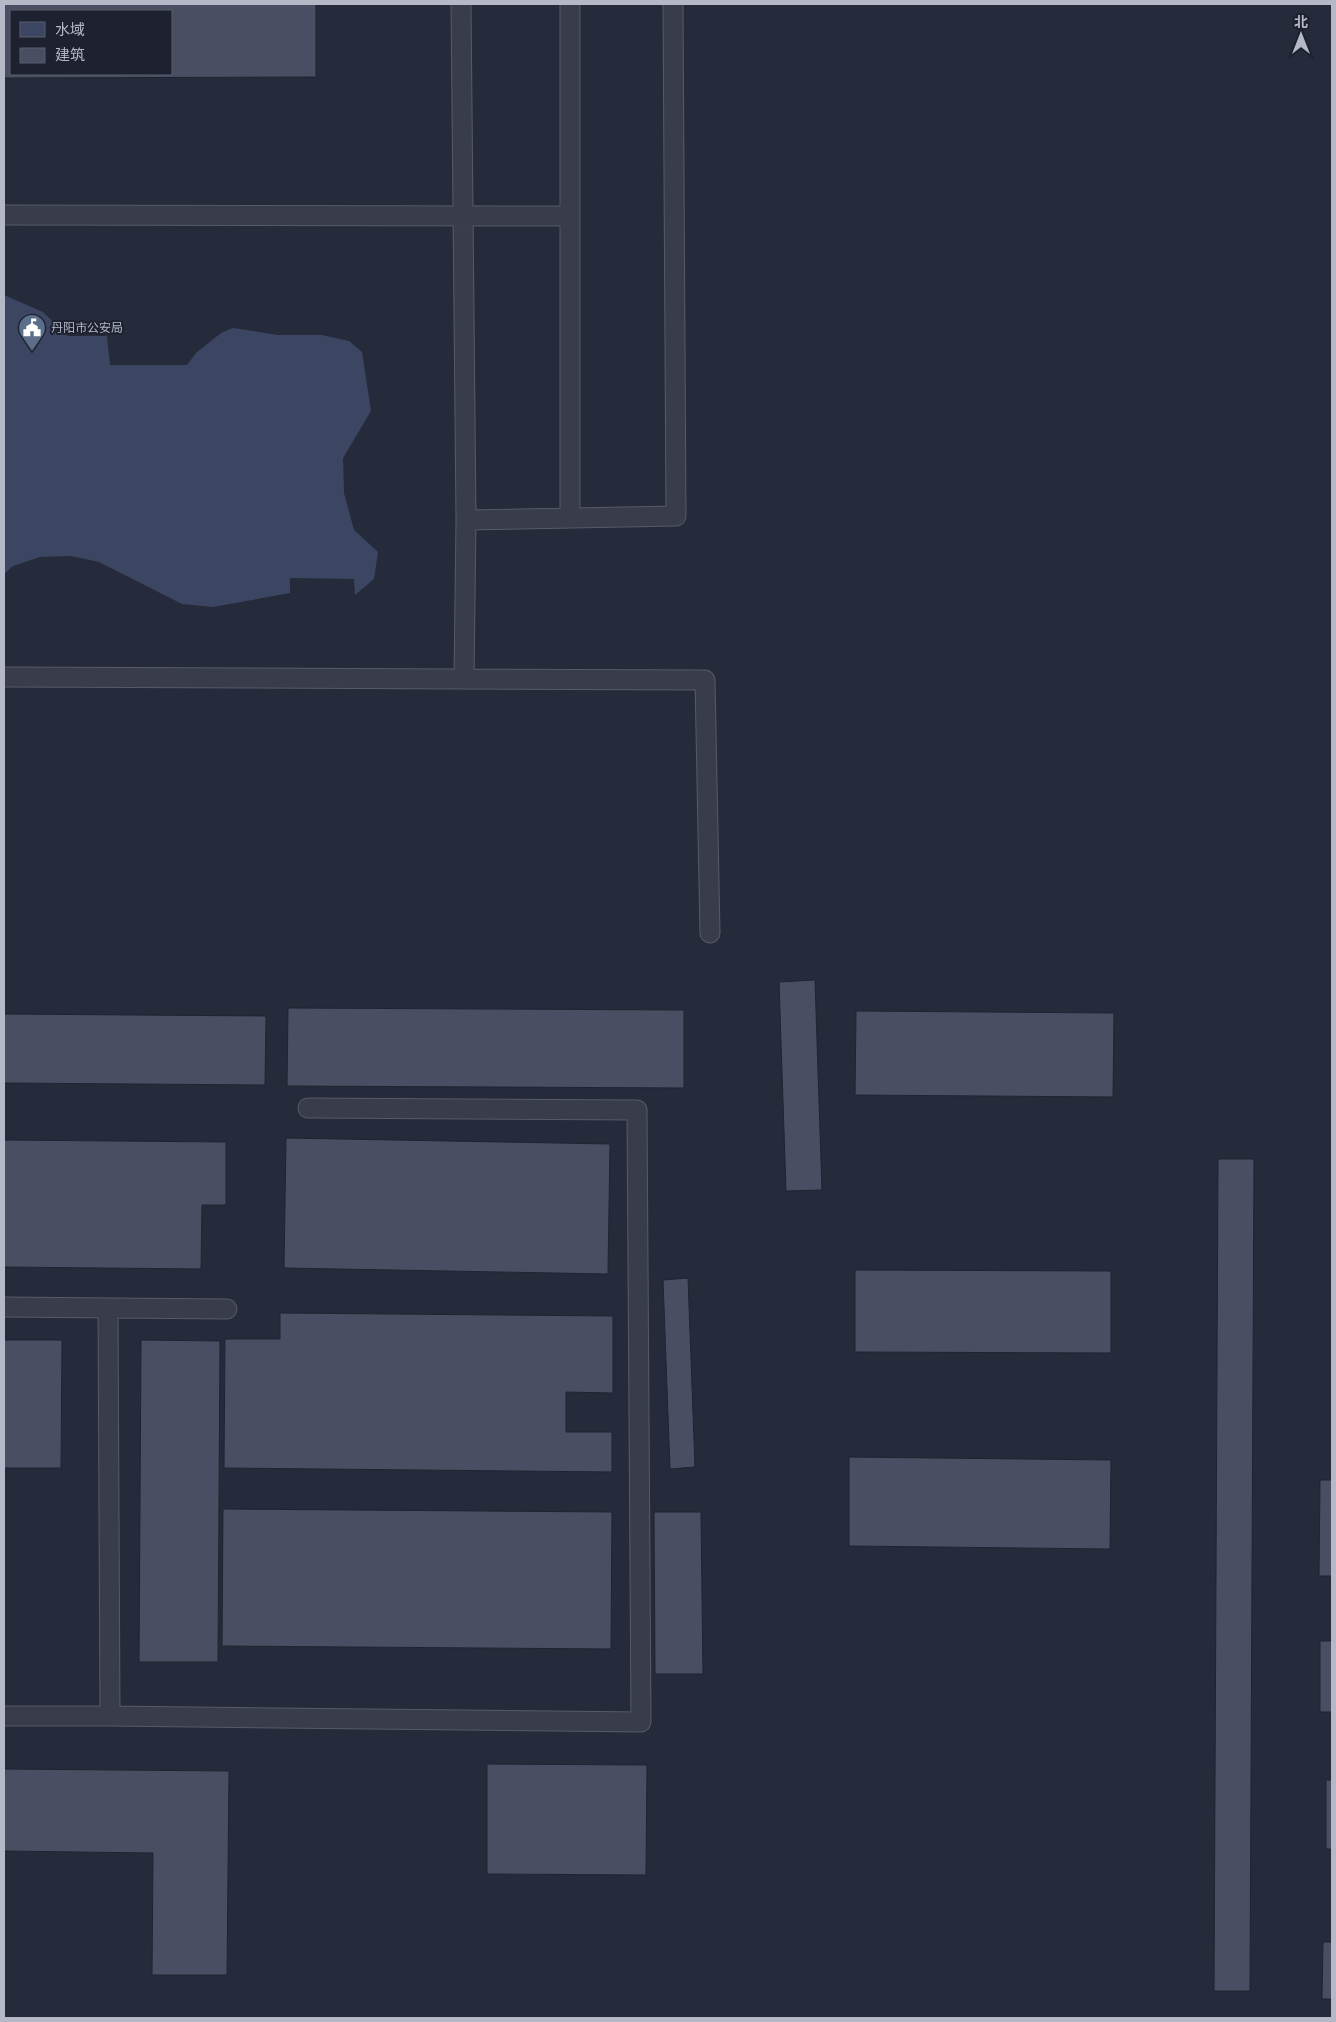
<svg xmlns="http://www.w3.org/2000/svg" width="1336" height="2022" viewBox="0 0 1336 2022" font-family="'Titillium Web','Noto Sans SC',sans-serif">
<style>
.water{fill:#3c4663}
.building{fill:#494e62;stroke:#202432;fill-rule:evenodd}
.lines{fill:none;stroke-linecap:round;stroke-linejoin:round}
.service-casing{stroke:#575b69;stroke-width:21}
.service{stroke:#393d4b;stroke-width:19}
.labels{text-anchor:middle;stroke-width:4;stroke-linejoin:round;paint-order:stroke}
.poi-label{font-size:12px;fill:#b4b8c7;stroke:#1e2230;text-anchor:start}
</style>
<rect width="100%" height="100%" fill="#252b3b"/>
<path class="water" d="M4,295L43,312L68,336H107L110,365H187L196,353L221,333L233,328L278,335H322L349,341L362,352L371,411L343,458L344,493L354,530L378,552L374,579L355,595L354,579L290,578V593L213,607L182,604L99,562L71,556L40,557L13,566L4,574Z"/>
<path class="building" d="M4,4H316V77L4,78ZM11,11H171V74H11Z
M815,980L822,1190L786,1191L779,982Z
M288,1008L684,1010V1088L287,1086Z
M856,1011L1114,1013L1113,1097L855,1095Z
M4,1014L266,1016L265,1085L4,1083Z
M286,1138L610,1144L608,1274L284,1268Z
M4,1140L226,1142V1205H202L201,1269L4,1267Z
M1218,1159H1254L1250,1991H1214Z
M855,1270L1111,1271V1353L855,1352Z
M688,1278L695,1467L670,1469L663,1280Z
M280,1313L613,1316V1393L566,1392V1432H612V1472L224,1468L225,1339H280Z
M4,1340H62L61,1468H4Z
M141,1340L220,1341L218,1662H139Z
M849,1457L1111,1460L1110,1549L849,1546Z
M1320,1480H1332V1576H1319Z
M223,1509L612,1512L611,1649L222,1646Z
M654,1512H701L703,1674H655Z
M1320,1641H1332V1712H1320Z
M487,1764L647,1765L646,1875L487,1874Z
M4,1769L229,1771L227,1975H152L153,1853L4,1851Z
M1326,1780H1332V1849H1326Z
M1323,1942H1332V1999H1322Z"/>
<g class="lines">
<defs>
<path id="service" d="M461,4L466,520L464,679
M570,4V518
M4,215L570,216
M466,520L676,516L673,4
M4,677L705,680L710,933
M4,1307L227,1309
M108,1308L110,1716
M4,1716H110L641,1722L637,1110L308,1108"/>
</defs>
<use href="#service" class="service-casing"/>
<use href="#service" class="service"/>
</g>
<defs>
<symbol id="civic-pin" viewBox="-11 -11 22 30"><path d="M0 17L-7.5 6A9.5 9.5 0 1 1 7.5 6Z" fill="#5c6f8a" stroke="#1e2230"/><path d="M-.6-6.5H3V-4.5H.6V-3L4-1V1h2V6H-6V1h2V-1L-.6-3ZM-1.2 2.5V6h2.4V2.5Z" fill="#fff"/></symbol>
</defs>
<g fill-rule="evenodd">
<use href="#civic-pin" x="16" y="312" width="32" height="43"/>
</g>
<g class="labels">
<g class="poi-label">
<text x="51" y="332">丹阳市公安局</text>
</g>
</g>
<rect width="1336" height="2022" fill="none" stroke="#b4b8c7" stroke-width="10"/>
<rect x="10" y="10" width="162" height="65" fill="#1e2230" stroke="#5a5e6c"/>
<rect x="20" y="22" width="25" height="15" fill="#3c4663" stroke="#5a5e6c"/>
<text x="55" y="35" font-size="15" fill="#b4b8c7">水域</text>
<rect x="20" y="48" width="25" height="15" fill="#494e62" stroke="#5a5e6c"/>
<text x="55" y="60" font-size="15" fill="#b4b8c7">建筑</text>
<g transform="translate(1301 35)" stroke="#1e2230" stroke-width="4" paint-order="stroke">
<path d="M0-4L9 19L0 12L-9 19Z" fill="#b4b8c7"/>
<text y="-8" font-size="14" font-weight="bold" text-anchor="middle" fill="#b4b8c7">北</text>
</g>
</svg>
